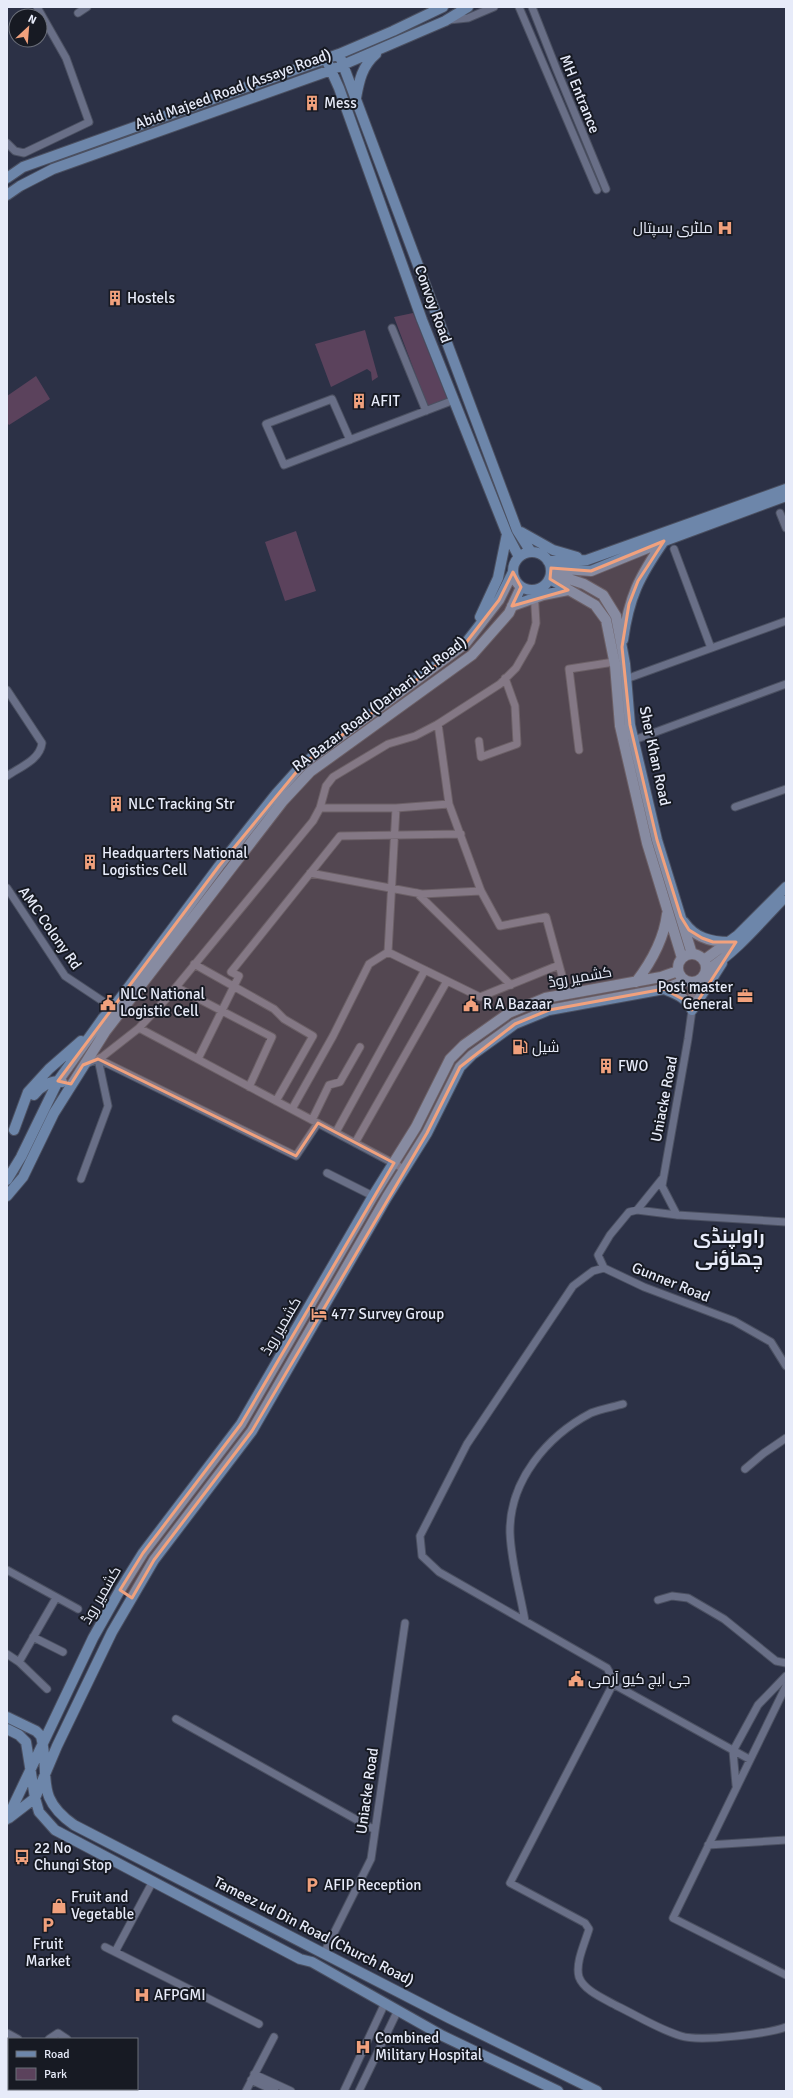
<svg xmlns="http://www.w3.org/2000/svg" width="793" height="2098" viewBox="0 0 793 2098" font-family="Signika,Cairo,sans-serif">
<style>
.green{fill:#5b425c}
.lines{fill:none;stroke-linecap:round;stroke-linejoin:round}
.street-casing{stroke:#4b5061;stroke-width:9}
.secondary-casing{stroke:#4b5061;stroke-width:12}
.street{stroke:#696f87;stroke-width:7}
.secondary{stroke:#6d86aa;stroke-width:10}
.marked{fill:#f1a17d;fill-opacity:0.2;stroke:#f1a17d;stroke-width:3;stroke-linejoin:round}
.labels{text-anchor:middle;stroke-width:4;stroke-linejoin:round;paint-order:stroke}
.street-label{font-size:15px;fill:#e7ebf9;stroke:#171a23}
.poi-label{font-size:15px;fill:#e7ebf9;stroke:#171a23;text-anchor:start}
.district-label{font-size:19px;font-weight:bold;fill:#e7ebf9;stroke:#171a23}
</style>
<rect width="100%" height="100%" fill="#2c3146"/>
<path class="green" d="M413,313L448,401L429,410L394,317Z
M365,330L378,377L372,381L371,372L367,369L331,387L315,344Z
M36,376L50,399L9,425L7,423V396Z
M296,531L316,591L285,601L265,542Z"/>
<g class="lines">
<defs>
<path id="street" d="M519,7L597,190
M532,7L556,68L606,189
M78,13L87,7
M449,20L468,18L494,7
M7,143L15,151L24,153L89,122L66,58L37,7
M392,328L426,411
M350,440L332,399L266,424L284,465L454,400
M780,513L786,528
M674,549L711,648
M626,679L786,621
M7,690L42,743C40,760 20,767 7,776
M438,724L449,804L481,891L500,926L546,917L567,994
M634,740L786,684
M479,741L481,757L517,744L515,706L505,678
M579,750L569,669L614,662
M735,807L786,789
M320,808H396L449,804
M396,808L388,952L480,997L559,965
M310,873L422,894L481,891
M7,888L65,976L113,1008
M417,893L511,985
M194,964L274,1009L284,1019L313,1036L276,1101
M176,987L272,1037L249,1087
M139,1028L167,998L313,821L320,808L326,786L333,777L388,744L415,736L438,724L500,684L516,668L531,642L536,623L534,590
M98,1059L296,1156L318,1123
M198,1059L239,976L231,972L340,836L461,834
M84,1065L102,1057L139,1028L404,1169
M292,1109L333,1036L369,964L388,952
M312,1120L329,1085L340,1082L360,1047
M336,1132L425,970
M355,1143L447,981
M327,1173L373,1196
M81,1179L108,1106L98,1059
M637,1210L662,1179
M677,1215L662,1186L688,1039L692,1010V983
M786,1222L677,1215L637,1210L629,1212L610,1235L598,1255L604,1268L644,1287L734,1321L771,1342L786,1366
M604,1268L593,1271L573,1286L467,1444L420,1536L422,1556L439,1572L607,1668L611,1675L613,1684L510,1883L585,1923L589,1929C585,1943 575,1963 579,1977C584,1991 605,1999 617,2006C638,2016 658,2029 681,2036C700,2042 767,2034 786,2027
M745,1469L764,1453L786,1438
M7,1570L78,1609
M658,1600L672,1596L688,1598L724,1619L776,1661L786,1663
M525,1621C520,1592 511,1562 510,1533C509,1481 547,1436 591,1413C601,1409 613,1407 623,1404
M33,1637L63,1652
M7,1654L19,1662
M613,1684L749,1759
M786,1686L673,1918L786,1975
M47,1689L19,1662L56,1598
M176,1719L375,1830
M736,1785L733,1751L758,1705L786,1676
M708,1845L786,1840
M105,1947L259,2024
M115,1952L153,1881
M324,1953L371,1859L405,1623
M7,2033L18,2039
M49,2039L58,2033L67,2039
M254,2074L291,2091
M251,2080L275,2091
M71,2089L72,2091
M246,2091L274,2037
M344,2091L385,2003
M359,2091L398,2010"/>
<path id="secondary" d="M339,54L517,530L531,552
M326,59L339,88L422,320L507,534L519,557
M356,98C359,81 362,66 376,54
M7,178L23,167L339,54L393,31L443,7
M7,195L20,186L53,169L331,70L445,21L468,7
M521,532L553,550L577,557
M513 571a19 19 0 1 1 38 0a19 19 0 1 1-38 0Z
M548,561L587,560L786,489
M551,568L591,571L667,540L786,496
M551,573L584,584L603,595L616,616L625,664L630,725L657,840L692,954
M550,579L595,605L606,620L615,665L620,726L647,843L682,958
M512,606L543,595L568,590
M480,617L498,578L507,534
M623,640C629,597 639,577 664,541
M684,922C695,938 711,942 729,942
M678 968a14 14 0 1 1 28 0a14 14 0 1 1-28 0Z
M704,960L738,935L786,887
M706,971C736,952 758,925 782,900
M636,982C652,961 664,939 667,914
M664,989C676,994 686,997 692,1010
M692,1010L722,963
M34,1095C40,1087 52,1079 62,1082
M14,1130L28,1092L49,1069L81,1041
M7,1180L21,1157L58,1081L103,1018L113,1008L219,866L276,794L303,764L465,644L499,600L513,572
M7,1196L23,1177L54,1113L105,1032L283,801L310,772L472,655L509,613L521,587
M7,1717L36,1731L41,1736C51,1776 33,1796 74,1825L449,2018L597,2091
M7,1729L19,1735L26,1742L35,1798L39,1812L55,1830L300,1959L312,1962L443,2036L558,2091
M9,1818L35,1798L57,1746L112,1632L154,1560L252,1431L387,1197L427,1133L460,1067L472,1055L515,1024L549,1010L664,989L685,981
M7,1819L93,1638L120,1590L143,1553L241,1424L373,1196L416,1127L450,1059L464,1045L509,1013L545,998L661,977L678,971"/>
</defs>
<use href="#street" class="street-casing"/>
<use href="#secondary" class="secondary-casing"/>
<use href="#street" class="street"/>
<use href="#secondary" class="secondary"/>
</g>
<path class="marked" d="M664,541L638,581L629,604L622,647L630,725L657,840L681,917L689,930L702,938L713,942H736L692,1010L688,1002L664,989L549,1010L515,1024L460,1067L427,1133L252,1431L154,1560L132,1598L120,1590L143,1553L241,1424L394,1163L318,1123L296,1156L98,1059L83,1065L71,1084L58,1081L219,866L303,764L465,644L499,600L513,572L521,587L512,606L568,590L550,579L551,568L591,571Z"/>
<defs>
<symbol id="building-bare" viewBox="-9 -9 18 18"><path d="M-4-6H4V6H1V3H-1V6H-4ZM-2.5-4.3h1.7v1.8h-1.7ZM.8-4.3h1.7v1.8H.8ZM-2.5-1h1.7V.8h-1.7ZM.8-1h1.7V.8H.8Z" fill="#f1a17d" stroke="#171a23" stroke-width="2.5" paint-order="stroke"/></symbol>
<symbol id="hospital-bare" viewBox="-9 -9 18 18"><path d="M-5-5h3v3.5h4V-5h3V5h-3V1.5h-4V5h-3Z" fill="#f1a17d" stroke="#171a23" stroke-width="2.5" paint-order="stroke"/></symbol>
<symbol id="office-bare" viewBox="-9 -9 18 18"><path d="M-6-3h4V-5.5h4V-3h4V5H-6ZM-1-4.5V-3h2v-1.5ZM-6 0V1H6V0Z" fill="#f1a17d" stroke="#171a23" stroke-width="2.5" paint-order="stroke"/></symbol>
<symbol id="civic-bare" viewBox="-9 -9 18 18"><path d="M-.6-6.5H3V-4.5H.6V-3L4-1V1h2V6H-6V1h2V-1L-.6-3ZM-1.2 2.5V6h2.4V2.5Z" fill="#f1a17d" stroke="#171a23" stroke-width="2.5" paint-order="stroke"/></symbol>
<symbol id="fuel-bare" viewBox="-9 -9 18 18"><path d="M-5.5-6h7V0h2V4h1.3V-2.5L3-4.5l.8-.8L6-3V5H2.5V1h-1V6h-7ZM-4.2-4.7v3.2H.2V-4.7Z" fill="#f1a17d" stroke="#171a23" stroke-width="2.5" paint-order="stroke"/></symbol>
<symbol id="hotel-bare" viewBox="-9 -9 18 18"><path d="M-6-4.5h1.5V1H6V5H4.5V3h-9V5H-6ZM-4 0a1.8 1.8 0 1 1 3.6 0ZM.5 0V-2.5h3Q6-2.5 6 0Z" fill="#f1a17d" stroke="#171a23" stroke-width="2.5" paint-order="stroke"/></symbol>
<symbol id="bus-bare" viewBox="-9 -9 18 18"><path d="M-5-6H5V4H4V6H2V4H-2V6H-4V4H-5ZM-3.5-4V0h7V-4ZM-3.5 1.2v1.5H-2V1.2ZM2 1.2v1.5H3.5V1.2Z" fill="#f1a17d" stroke="#171a23" stroke-width="2.5" paint-order="stroke"/></symbol>
<symbol id="parking-bare" viewBox="-9 -9 18 18"><path d="M-3.5-5.5H1a3.5 3.5 0 0 1 0 7H-1V5.5H-3.5ZM-1-3.4V-.6H.8a1.4 1.4 0 0 0 0-2.8Z" fill="#f1a17d" stroke="#171a23" stroke-width="2.5" paint-order="stroke"/></symbol>
<symbol id="shop-bare" viewBox="-9 -9 18 18"><path d="M-5-2.5h2.3a2.7 3.5 0 0 1 5.4 0H5L5.5 6h-11ZM-1.5-2.5h3a1.5 2.3 0 0 0-3 0Z" fill="#f1a17d" stroke="#171a23" stroke-width="2.5" paint-order="stroke"/></symbol>
</defs>
<g fill-rule="evenodd">
<use href="#building-bare" x="301" y="92" width="22" height="22"/>
<use href="#hospital-bare" x="714" y="217" width="22" height="22"/>
<use href="#building-bare" x="104" y="287" width="22" height="22"/>
<use href="#building-bare" x="348" y="390" width="22" height="22"/>
<use href="#building-bare" x="105" y="793" width="22" height="22"/>
<use href="#building-bare" x="79" y="851" width="22" height="22"/>
<use href="#office-bare" x="734" y="985" width="22" height="22"/>
<use href="#civic-bare" x="97" y="992" width="22" height="22"/>
<use href="#civic-bare" x="460" y="993" width="22" height="22"/>
<use href="#fuel-bare" x="509" y="1036" width="22" height="22"/>
<use href="#building-bare" x="595" y="1055" width="22" height="22"/>
<use href="#hotel-bare" x="308" y="1303" width="22" height="22"/>
<use href="#civic-bare" x="565" y="1668" width="22" height="22"/>
<use href="#bus-bare" x="11" y="1846" width="22" height="22"/>
<use href="#parking-bare" x="301" y="1874" width="22" height="22"/>
<use href="#shop-bare" x="48" y="1895" width="22" height="22"/>
<use href="#parking-bare" x="37" y="1914" width="22" height="22"/>
<use href="#hospital-bare" x="131" y="1984" width="22" height="22"/>
<use href="#hospital-bare" x="352" y="2036" width="22" height="22"/>
</g>
<g class="labels">
<g class="street-label">
<text transform="translate(233 89) rotate(-20)" y="5">Abid Majeed Road (Assaye Road)</text>
<text transform="translate(580 94) rotate(68)" y="5">MH Entrance</text>
<text transform="translate(433 304) rotate(70)" y="5">Convoy Road</text>
<text transform="translate(379 704) rotate(-37)" y="5">RA Bazar Road (Darbari Lal Road)</text>
<text transform="translate(655 756) rotate(78)" y="5">Sher Khan Road</text>
<text transform="translate(50 928) rotate(55)" y="5">AMC Colony Rd</text>
<text transform="translate(580 977) rotate(-10)" y="5">کشمیر روڈ</text>
<text transform="translate(664 1099) rotate(-79)" y="5">Uniacke Road</text>
<text transform="translate(671 1282) rotate(22)" y="5">Gunner Road</text>
<text transform="translate(281 1326) rotate(-60)" y="5">کشمیر روڈ</text>
<text transform="translate(101 1595) rotate(-60)" y="5">کشمیر روڈ</text>
<text transform="translate(367 1791) rotate(-82)" y="5">Uniacke Road</text>
<text transform="translate(314 1931) rotate(27)" y="5">Tameez ud Din Road (Church Road)</text>
</g>
<g class="poi-label">
<text x="324" y="108">Mess</text>
<text x="713" y="233" text-anchor="end">ملٹری ہسپتال</text>
<text x="127" y="303">Hostels</text>
<text x="371" y="406">AFIT</text>
<text x="128" y="809">NLC Tracking Str</text>
<text x="102" y="858">Headquarters National<tspan x="102" dy="17">Logistics Cell</tspan></text>
<text x="733" y="992" text-anchor="end">Post master<tspan x="733" dy="17">General</tspan></text>
<text x="120" y="999">NLC National<tspan x="120" dy="17">Logistic Cell</tspan></text>
<text x="483" y="1009">R A Bazaar</text>
<text x="532" y="1052">شیل</text>
<text x="618" y="1071">FWO</text>
<text x="331" y="1319">477 Survey Group</text>
<text x="588" y="1684">جی ایچ کیو آرمی</text>
<text x="34" y="1853">22 No<tspan x="34" dy="17">Chungi Stop</tspan></text>
<text x="324" y="1890">AFIP Reception</text>
<text x="71" y="1902">Fruit and<tspan x="71" dy="17">Vegetable</tspan></text>
<text x="48" y="1949" text-anchor="middle">Fruit<tspan x="48" dy="17">Market</tspan></text>
<text x="154" y="2000">AFPGMI</text>
<text x="375" y="2043">Combined<tspan x="375" dy="17">Military Hospital</tspan></text>
</g>
<g class="district-label">
<text x="729" y="1243">راولپنڈی<tspan x="729" dy="22">چھاؤنی</tspan></text>
</g>
</g>
<rect width="793" height="2098" fill="none" stroke="#e7ebf9" stroke-width="16"/>
<rect x="8" y="2038" width="130" height="52" fill="#171a23" stroke="#6a6e79"/>
<rect x="16" y="2051" width="20" height="6" fill="#6d86aa" stroke="#6a6e79"/>
<text x="44" y="2058" font-size="12" fill="#e7ebf9">Road</text>
<rect x="16" y="2068" width="20" height="12" fill="#5b425c" stroke="#6a6e79"/>
<text x="44" y="2078" font-size="12" fill="#e7ebf9">Park</text>
<g transform="translate(28 28) rotate(26)"><circle r="19" fill="#171a23" stroke="#6a6e79"/>
<path d="M0-3L7 15L0 10L-7 15Z" fill="#f1a17d"/>
<text y="-6" font-size="11" font-weight="bold" text-anchor="middle" fill="#e7ebf9">N</text>
</g>
</svg>
